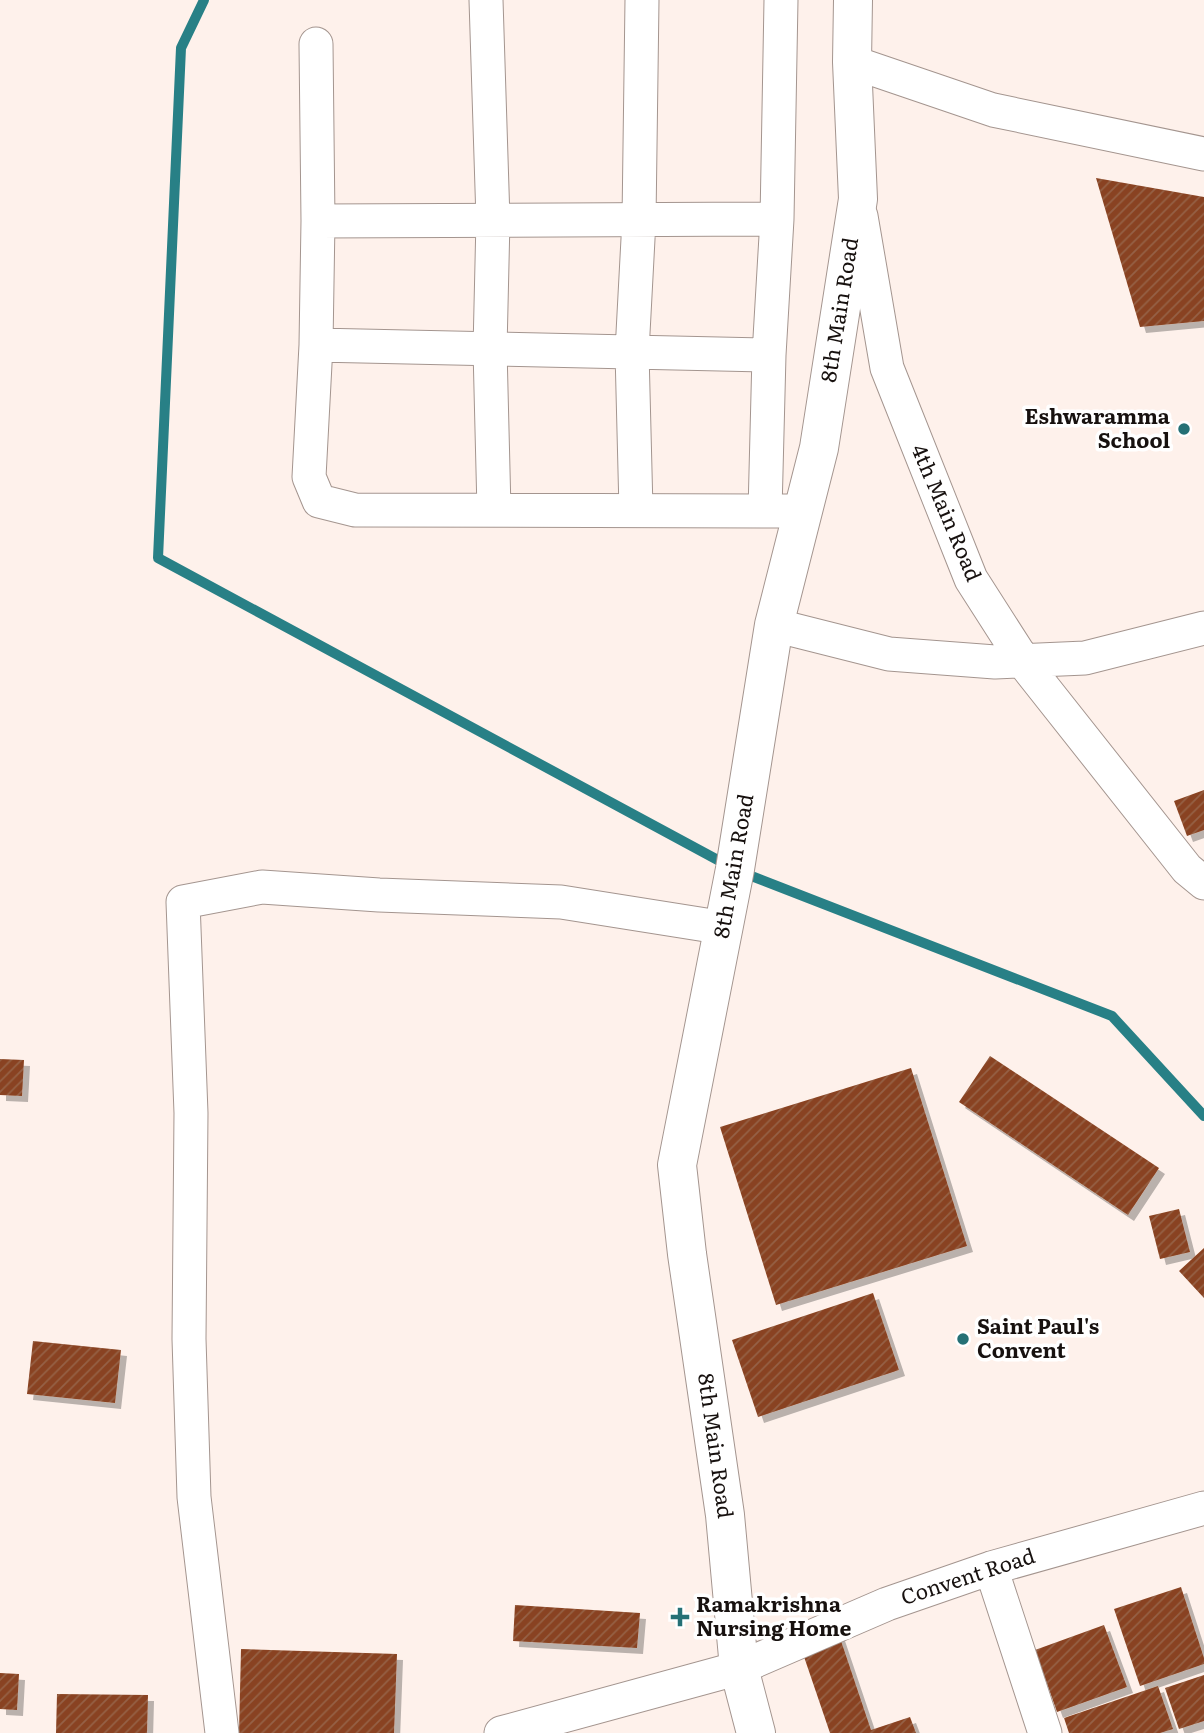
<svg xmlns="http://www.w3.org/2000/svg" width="1204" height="1733" viewBox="0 0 1204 1733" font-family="Literata,serif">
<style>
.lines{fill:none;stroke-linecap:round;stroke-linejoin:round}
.stream{stroke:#288086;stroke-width:10}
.building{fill:url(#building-hatch);filter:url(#shadow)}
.minor-casing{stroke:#a4958f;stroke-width:35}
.tertiary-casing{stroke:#a4958f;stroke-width:40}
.minor{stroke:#fff;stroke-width:33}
.tertiary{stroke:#fff;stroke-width:38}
.poi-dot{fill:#257075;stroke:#fff;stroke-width:2.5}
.labels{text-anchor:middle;stroke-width:7;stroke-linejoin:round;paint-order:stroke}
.street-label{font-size:21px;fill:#17110f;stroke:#fff}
.poi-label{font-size:21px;font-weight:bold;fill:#17110f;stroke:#fff;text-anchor:start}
</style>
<defs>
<pattern id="building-hatch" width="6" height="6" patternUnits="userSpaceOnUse" patternTransform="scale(1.75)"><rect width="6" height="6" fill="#894320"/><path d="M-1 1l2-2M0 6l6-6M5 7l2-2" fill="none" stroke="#956046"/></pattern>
<filter id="shadow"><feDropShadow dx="6" dy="6" stdDeviation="0" flood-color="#0004"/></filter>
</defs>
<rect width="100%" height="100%" fill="#fef1eb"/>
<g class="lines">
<path class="stream" d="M204,0L181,48L158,558L727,865
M741,872L1112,1016L1204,1116"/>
</g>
<path class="building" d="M1096,178L1204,197V321L1140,327Z
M1204,790V830L1187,836L1174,801Z
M990,1056L1159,1168L1128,1215L959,1102Z
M0,1059L24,1060L22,1096L0,1095Z
M911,1068L967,1246L776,1305L720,1127Z
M1179,1209L1190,1252L1160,1259L1149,1216Z
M1204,1248V1298L1179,1271Z
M873,1293L899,1370L758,1417L732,1340Z
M33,1341L121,1350L115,1403L27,1394Z
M1181,1587L1204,1658V1664L1140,1686L1114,1609Z
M515,1605L640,1613L637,1648L513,1641Z
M1104,1625L1127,1687L1057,1712L1035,1650Z
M838,1632L871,1730L910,1717L916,1733H830L800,1645Z
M241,1649L397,1654L394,1733H239Z
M0,1673L19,1674L17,1710L0,1709Z
M1204,1675V1721L1179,1729L1165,1688Z
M1158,1686L1173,1729L1160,1733H1069L1064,1718Z
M57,1694L148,1695L147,1733H56Z"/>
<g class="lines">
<defs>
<path id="minor" d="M486,0L493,220L490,349L494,510
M316,44L318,221L316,345L309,477L319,501L355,510L803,511
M852,62L993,110L1204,154
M861,216L887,368L971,579L1028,668L1187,869L1204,883
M318,221L777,219
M316,345L769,355
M636,510L632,352L639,220L642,0
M765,511L769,355L777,219L781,0
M774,625L889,654L995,662L1085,658L1204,628
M991,1568L1045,1733
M222,1733L194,1497L189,1339L191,1113L183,902L262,887L379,895L561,902L725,928
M501,1733L739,1668L887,1604L991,1568L1204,1508"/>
<path id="tertiary" d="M756,1733L739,1668L725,1515L687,1254L677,1165L735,869L774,625L819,448L858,199L852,62L853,0"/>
</defs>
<use href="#minor" class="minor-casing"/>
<use href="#tertiary" class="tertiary-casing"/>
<use href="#minor" class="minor"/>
<use href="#tertiary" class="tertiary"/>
</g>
<g class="poi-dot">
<circle cx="1184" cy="429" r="7"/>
<circle cx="963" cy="1339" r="7"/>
<path d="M676.5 1606.5h7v7h7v7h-7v7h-7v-7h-7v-7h7z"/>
</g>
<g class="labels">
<g class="street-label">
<text transform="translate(840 310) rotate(-81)" y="7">8th Main Road</text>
<text transform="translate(946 513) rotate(67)" y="7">4th Main Road</text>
<text transform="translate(734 866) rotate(-80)" y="7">8th Main Road</text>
<text transform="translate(715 1446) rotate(82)" y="7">8th Main Road</text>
<text transform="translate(968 1577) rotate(-18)" y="7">Convent Road</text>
</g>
<g class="poi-label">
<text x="1170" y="424" text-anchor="end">Eshwaramma<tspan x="1170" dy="24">School</tspan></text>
<text x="977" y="1334">Saint Paul's<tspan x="977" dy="24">Convent</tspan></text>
<text x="696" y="1612">Ramakrishna<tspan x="696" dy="24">Nursing Home</tspan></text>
</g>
</g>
</svg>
